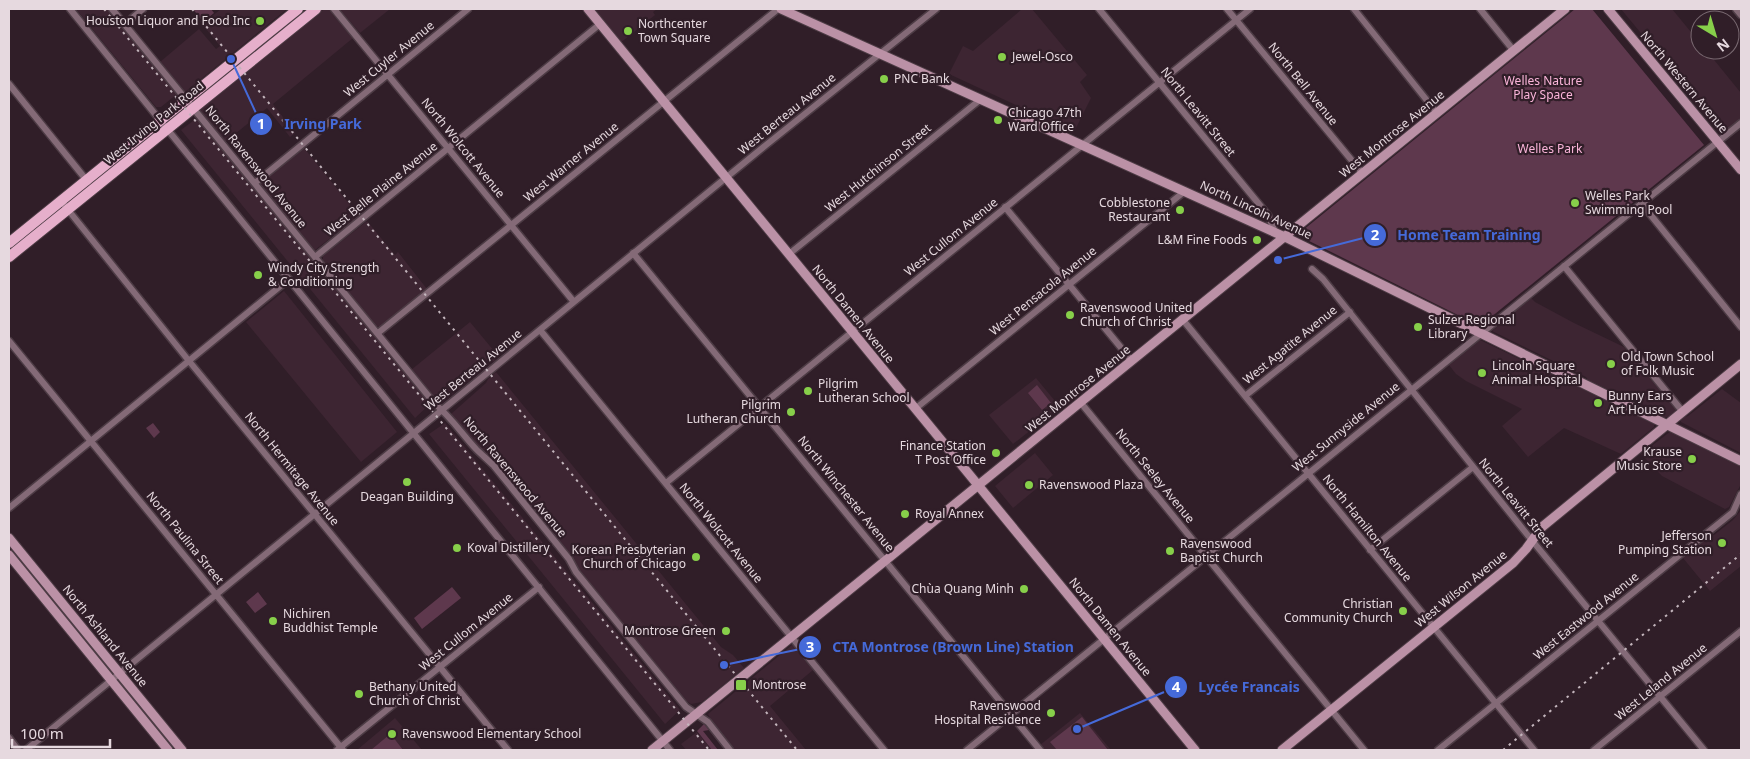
<svg xmlns="http://www.w3.org/2000/svg" width="1750" height="759" viewBox="0 0 1750 759" font-family="'Noto Sans',sans-serif">
<style>
.built{fill:#3d2532}
.green{fill:#5e384d}
.lines{fill:none;stroke-linecap:round;stroke-linejoin:round}
.street-casing{stroke:#4d3c45;stroke-width:9}
.secondary-casing{stroke:#4d3c45;stroke-width:11}
.primary-casing{stroke:#4d3c45;stroke-width:12}
.street{stroke:#846a77;stroke-width:6}
.secondary{stroke:#bb91a6;stroke-width:9}
.primary{stroke:#e6afcb;stroke-width:10}
.rail{stroke:#c3b5bc;stroke-width:2;stroke-dasharray:2.5 5;stroke-linecap:butt}
.poi-dot{fill:#87cf4a;stroke:#301e28;stroke-width:2}
.labels{text-anchor:middle;stroke-width:4.5;stroke-linejoin:round;paint-order:stroke}
.poi-label{font-size:12px;fill:#e6d9df;stroke:#301e28;text-anchor:start}
.street-label{font-size:12px;fill:#e6d9df;stroke:#301e28}
.park-label{font-size:12px;fill:#fbb5da;stroke:#301e28}
.leader{fill:none;stroke:#456ad9;stroke-width:2}
.callout-dot{fill:#456ad9;stroke:#301e28;stroke-width:2}
.mark-label{font-size:15px;text-anchor:middle;font-weight:bold;fill:#fff}
.callout-label{font-size:14px;text-anchor:middle;font-weight:bold;fill:#456ad9;stroke:#301e28;stroke-width:4.5;stroke-linejoin:round;paint-order:stroke}
</style>
<rect width="100%" height="100%" fill="#301e28"/>
<path class="built" d="M76,9H108L177,94L161,107H156Z
M221,9H287L185,92L160,62L199,29L216,49L220,46L202,24Z
M324,9H331L333,15L353,38L273,104L295,133L290,137L267,108L225,142L200,110Z
M339,9H390L360,33Z
M581,9H657L653,12L655,15L614,48Z
M1022,9H1032L1087,75L1080,82L1091,98L1074,132L949,74L963,46L973,51Z
M1621,9H1672L1700,43V50H1706L1741,93V122L1725,135Z
M197,118L430,404L415,418L181,130Z
M304,148L359,216L315,250L312,248L261,184Z
M367,221L395,255L398,252L427,289L380,327L376,326L323,261V256Z
M284,291L397,432L361,462L246,322Z
M1531,298L1535,302L1574,323L1624,347L1667,399L1671,400L1677,408L1675,412L1669,417H1663L1658,412L1620,393H1616L1588,380L1586,377L1492,331Z
M470,322L499,357L442,403H440L411,370Z
M1480,340L1599,397L1601,396L1606,398L1607,401L1654,424V427L1621,454L1564,428L1528,457L1502,426L1522,409L1466,381L1456,374L1449,365Z
M496,372L721,647L733,655L744,668L702,702L691,704L682,698L576,568L572,558L483,449L480,450L451,414L486,383L488,379Z
M1036,378L1060,407L1013,444L989,415Z
M1722,389L1741,403V453L1681,422V420L1684,417L1688,416Z
M445,423L680,710L665,724L429,434Z
M1671,431L1678,434L1680,437L1741,467V484L1729,507L1725,509L1662,476L1641,454Z
M1035,453L1053,475L1013,508L995,486Z
M1741,510V566L1710,591L1683,558L1709,536L1714,535L1733,520Z
M792,645L813,670L770,706L806,750H735L710,718L708,714Z
M1080,713L1111,750H1044L1040,745Z
M395,718L422,750H357Z
M697,732L712,750H686L681,744Z"/>
<path class="green" d="M193,9H211L214,13L203,22Z
M1575,9H1592L1704,145L1480,326L1297,235Z
M1037,385L1051,403L1042,410L1028,393Z
M153,423L160,432L154,438L146,428Z
M452,587L461,598L422,629L414,618Z
M258,592L267,604L255,613L246,602Z
M1082,717L1108,750H1057L1050,742Z
M704,724L709,730L703,731L718,750H712L697,731Z
M389,735L393,737L403,750H371Z"/>
<g class="lines">
<defs>
<path id="street" d="M70,9L670,750
M112,9L435,404C451,417 462,434 476,449C482,455 488,460 494,466L569,559L576,572L686,707L708,722L730,750
M334,9L574,302
M1099,9L1268,215L1275,232
M1227,9L1363,174
M1354,9L1437,113
M1480,9L1514,51
M1736,9L1741,15
M125,24L143,9
M9,84L88,182
M255,183L468,9
M61,201L189,361L508,750
M1641,203L1741,327
M1005,207L1132,361
M633,253L1040,750
M789,254L981,99
M315,257L600,24
M1564,266L1683,412
M1312,269L1323,279L1526,533L1704,750
M1183,320L1534,750
M540,330L884,750
M378,333L778,9
M9,341L343,750
M1245,396L1350,312
M1081,403L1364,750
M915,409L1185,191
M666,483L1250,9
M9,508L289,279
M1370,550L1473,467
M9,738L18,750
M26,750L766,145L936,9
M337,750L539,587
M967,750L1741,123
M1438,750L1733,512L1741,494
M1594,750L1741,631"/>
<path id="secondary" d="M588,9L1195,750
M781,9L1285,237L1741,461
M1608,9L1741,170
M9,538L182,750
M9,555L168,750
M652,750L1565,9
M1282,750L1513,563L1526,549L1542,527L1741,364"/>
<path id="primary" d="M9,243L298,9
M9,257L316,9"/>
</defs>
<use href="#street" class="street-casing"/>
<use href="#secondary" class="secondary-casing"/>
<use href="#primary" class="primary-casing"/>
<use href="#street" class="street"/>
<use href="#secondary" class="secondary"/>
<use href="#primary" class="primary"/>
<path class="rail" d="M104,9L709,750
M192,9L797,750
M1503,750L1741,554"/>
</g>
<g class="poi-dot">
<circle cx="260" cy="21" r="5"/>
<circle cx="628" cy="31" r="5"/>
<circle cx="1002" cy="57" r="5"/>
<circle cx="884" cy="79" r="5"/>
<circle cx="998" cy="120" r="5"/>
<circle cx="1575" cy="203" r="5"/>
<circle cx="1180" cy="210" r="5"/>
<circle cx="1257" cy="240" r="5"/>
<circle cx="258" cy="275" r="5"/>
<circle cx="1070" cy="315" r="5"/>
<circle cx="1418" cy="327" r="5"/>
<circle cx="1611" cy="364" r="5"/>
<circle cx="1482" cy="373" r="5"/>
<circle cx="808" cy="391" r="5"/>
<circle cx="1598" cy="403" r="5"/>
<circle cx="791" cy="412" r="5"/>
<circle cx="996" cy="453" r="5"/>
<circle cx="1692" cy="459" r="5"/>
<circle cx="407" cy="482" r="5"/>
<circle cx="1029" cy="485" r="5"/>
<circle cx="905" cy="514" r="5"/>
<circle cx="1722" cy="543" r="5"/>
<circle cx="457" cy="548" r="5"/>
<circle cx="1170" cy="551" r="5"/>
<circle cx="696" cy="557" r="5"/>
<circle cx="1024" cy="589" r="5"/>
<circle cx="1403" cy="611" r="5"/>
<circle cx="273" cy="621" r="5"/>
<circle cx="726" cy="631" r="5"/>
<rect x="735" y="679" width="12" height="12" rx="2.5"/>
<circle cx="359" cy="694" r="5"/>
<circle cx="1051" cy="713" r="5"/>
<circle cx="392" cy="734" r="5"/>
</g>
<g class="labels">
<g class="poi-label">
<text x="250" y="25" text-anchor="end">Houston Liquor and Food Inc</text>
<text x="638" y="28">Northcenter<tspan x="638" dy="14">Town Square</tspan></text>
<text x="1012" y="61">Jewel-Osco</text>
<text x="894" y="83">PNC Bank</text>
<text x="1008" y="117">Chicago 47th<tspan x="1008" dy="14">Ward Office</tspan></text>
<text x="1585" y="200">Welles Park<tspan x="1585" dy="14">Swimming Pool</tspan></text>
<text x="1170" y="207" text-anchor="end">Cobblestone<tspan x="1170" dy="14">Restaurant</tspan></text>
<text x="1247" y="244" text-anchor="end">L&amp;M Fine Foods</text>
<text x="268" y="272">Windy City Strength<tspan x="268" dy="14">&amp; Conditioning</tspan></text>
<text x="1080" y="312">Ravenswood United<tspan x="1080" dy="14">Church of Christ</tspan></text>
<text x="1428" y="324">Sulzer Regional<tspan x="1428" dy="14">Library</tspan></text>
<text x="1621" y="361">Old Town School<tspan x="1621" dy="14">of Folk Music</tspan></text>
<text x="1492" y="370">Lincoln Square<tspan x="1492" dy="14">Animal Hospital</tspan></text>
<text x="818" y="388">Pilgrim<tspan x="818" dy="14">Lutheran School</tspan></text>
<text x="1608" y="400">Bunny Ears<tspan x="1608" dy="14">Art House</tspan></text>
<text x="781" y="409" text-anchor="end">Pilgrim<tspan x="781" dy="14">Lutheran Church</tspan></text>
<text x="986" y="450" text-anchor="end">Finance Station<tspan x="986" dy="14">T Post Office</tspan></text>
<text x="1682" y="456" text-anchor="end">Krause<tspan x="1682" dy="14">Music Store</tspan></text>
<text x="1039" y="489">Ravenswood Plaza</text>
<text x="407" y="501" text-anchor="middle">Deagan Building</text>
<text x="915" y="518">Royal Annex</text>
<text x="1712" y="540" text-anchor="end">Jefferson<tspan x="1712" dy="14">Pumping Station</tspan></text>
<text x="1180" y="548">Ravenswood<tspan x="1180" dy="14">Baptist Church</tspan></text>
<text x="467" y="552">Koval Distillery</text>
<text x="686" y="554" text-anchor="end">Korean Presbyterian<tspan x="686" dy="14">Church of Chicago</tspan></text>
<text x="1014" y="593" text-anchor="end">Chùa Quang Minh</text>
<text x="1393" y="608" text-anchor="end">Christian<tspan x="1393" dy="14">Community Church</tspan></text>
<text x="283" y="618">Nichiren<tspan x="283" dy="14">Buddhist Temple</tspan></text>
<text x="716" y="635" text-anchor="end">Montrose Green</text>
<text x="752" y="689">Montrose</text>
<text x="369" y="691">Bethany United<tspan x="369" dy="14">Church of Christ</tspan></text>
<text x="1041" y="710" text-anchor="end">Ravenswood<tspan x="1041" dy="14">Hospital Residence</tspan></text>
<text x="402" y="738">Ravenswood Elementary School</text>
</g>
<g class="street-label">
<text transform="translate(389 59) rotate(-39)" y="4">West Cuyler Avenue</text>
<text transform="translate(1684 82) rotate(50)" y="4">North Western Avenue</text>
<text transform="translate(1303 84) rotate(51)" y="4">North Bell Avenue</text>
<text transform="translate(1198 112) rotate(51)" y="4">North Leavitt Street</text>
<text transform="translate(787 114) rotate(-39)" y="4">West Berteau Avenue</text>
<text transform="translate(154 123) rotate(-39)" y="4">West Irving Park Road</text>
<text transform="translate(1392 134) rotate(-39)" y="4">West Montrose Avenue</text>
<text transform="translate(463 148) rotate(51)" y="4">North Wolcott Avenue</text>
<text transform="translate(571 162) rotate(-39)" y="4">West Warner Avenue</text>
<text transform="translate(256 167) rotate(51)" y="4">North Ravenswood Avenue</text>
<text transform="translate(878 168) rotate(-39)" y="4">West Hutchinson Street</text>
<text transform="translate(381 189) rotate(-39)" y="4">West Belle Plaine Avenue</text>
<text transform="translate(1256 210) rotate(25)" y="4">North Lincoln Avenue</text>
<text transform="translate(951 237) rotate(-39)" y="4">West Cullom Avenue</text>
<text transform="translate(1043 291) rotate(-39)" y="4">West Pensacola Avenue</text>
<text transform="translate(853 314) rotate(51)" y="4">North Damen Avenue</text>
<text transform="translate(1290 345) rotate(-39)" y="4">West Agatite Avenue</text>
<text transform="translate(473 370) rotate(-39)" y="4">West Berteau Avenue</text>
<text transform="translate(1078 389) rotate(-39)" y="4">West Montrose Avenue</text>
<text transform="translate(1346 427) rotate(-39)" y="4">West Sunnyside Avenue</text>
<text transform="translate(292 469) rotate(51)" y="4">North Hermitage Avenue</text>
<text transform="translate(1155 476) rotate(51)" y="4">North Seeley Avenue</text>
<text transform="translate(515 477) rotate(50)" y="4">North Ravenswood Avenue</text>
<text transform="translate(846 494) rotate(51)" y="4">North Winchester Avenue</text>
<text transform="translate(1516 503) rotate(51)" y="4">North Leavitt Street</text>
<text transform="translate(1367 528) rotate(51)" y="4">North Hamilton Avenue</text>
<text transform="translate(721 533) rotate(51)" y="4">North Wolcott Avenue</text>
<text transform="translate(185 538) rotate(51)" y="4">North Paulina Street</text>
<text transform="translate(1461 589) rotate(-39)" y="4">West Wilson Avenue</text>
<text transform="translate(1586 616) rotate(-39)" y="4">West Eastwood Avenue</text>
<text transform="translate(1110 627) rotate(51)" y="4">North Damen Avenue</text>
<text transform="translate(466 632) rotate(-39)" y="4">West Cullom Avenue</text>
<text transform="translate(105 636) rotate(51)" y="4">North Ashland Avenue</text>
<text transform="translate(1661 682) rotate(-39)" y="4">West Leland Avenue</text>
</g>
<g class="park-label">
<text x="1543" y="85">Welles Nature<tspan x="1543" dy="14">Play Space</tspan></text>
<text x="1550" y="153">Welles Park</text>
</g>
</g>
<path class="leader" d="M231 59L261 124M1278 260L1375 235M724 665L810 647M1077 729L1176 687"/>
<g class="callout-dot">
<circle cx="231" cy="59" r="5"/>
<circle cx="1278" cy="260" r="5"/>
<circle cx="724" cy="665" r="5"/>
<circle cx="1077" cy="729" r="5"/>
<circle cx="261" cy="124" r="12"/>
<circle cx="1375" cy="235" r="12"/>
<circle cx="810" cy="647" r="12"/>
<circle cx="1176" cy="687" r="12"/>
</g>
<g class="mark-label">
<text x="261" y="129">1</text>
<text x="1375" y="240">2</text>
<text x="810" y="652">3</text>
<text x="1176" y="692">4</text>
</g>
<g class="callout-label">
<text x="323" y="129">Irving Park</text>
<text x="1469" y="240">Home Team Training</text>
<text x="953" y="652">CTA Montrose (Brown Line) Station</text>
<text x="1249" y="692">Lycée Francais</text>
</g>
<rect width="1750" height="759" fill="none" stroke="#e6d9df" stroke-width="20"/>
<g transform="translate(1715 35) rotate(142)"><circle r="24" fill="#301e28" stroke="#796971"/>
<path d="M0-4L9 19L0 12L-9 19Z" fill="#87cf4a"/>
<text y="-8" font-size="14" font-weight="bold" text-anchor="middle" fill="#e6d9df">N</text>
</g>
<path d="M12 739v8h98v-8" fill="none" stroke="#e6d9df" stroke-width="2.5"/>
<text x="20" y="739" font-size="15" fill="#e6d9df" stroke="#301e28" stroke-width="4" paint-order="stroke">100 m</text>
</svg>
